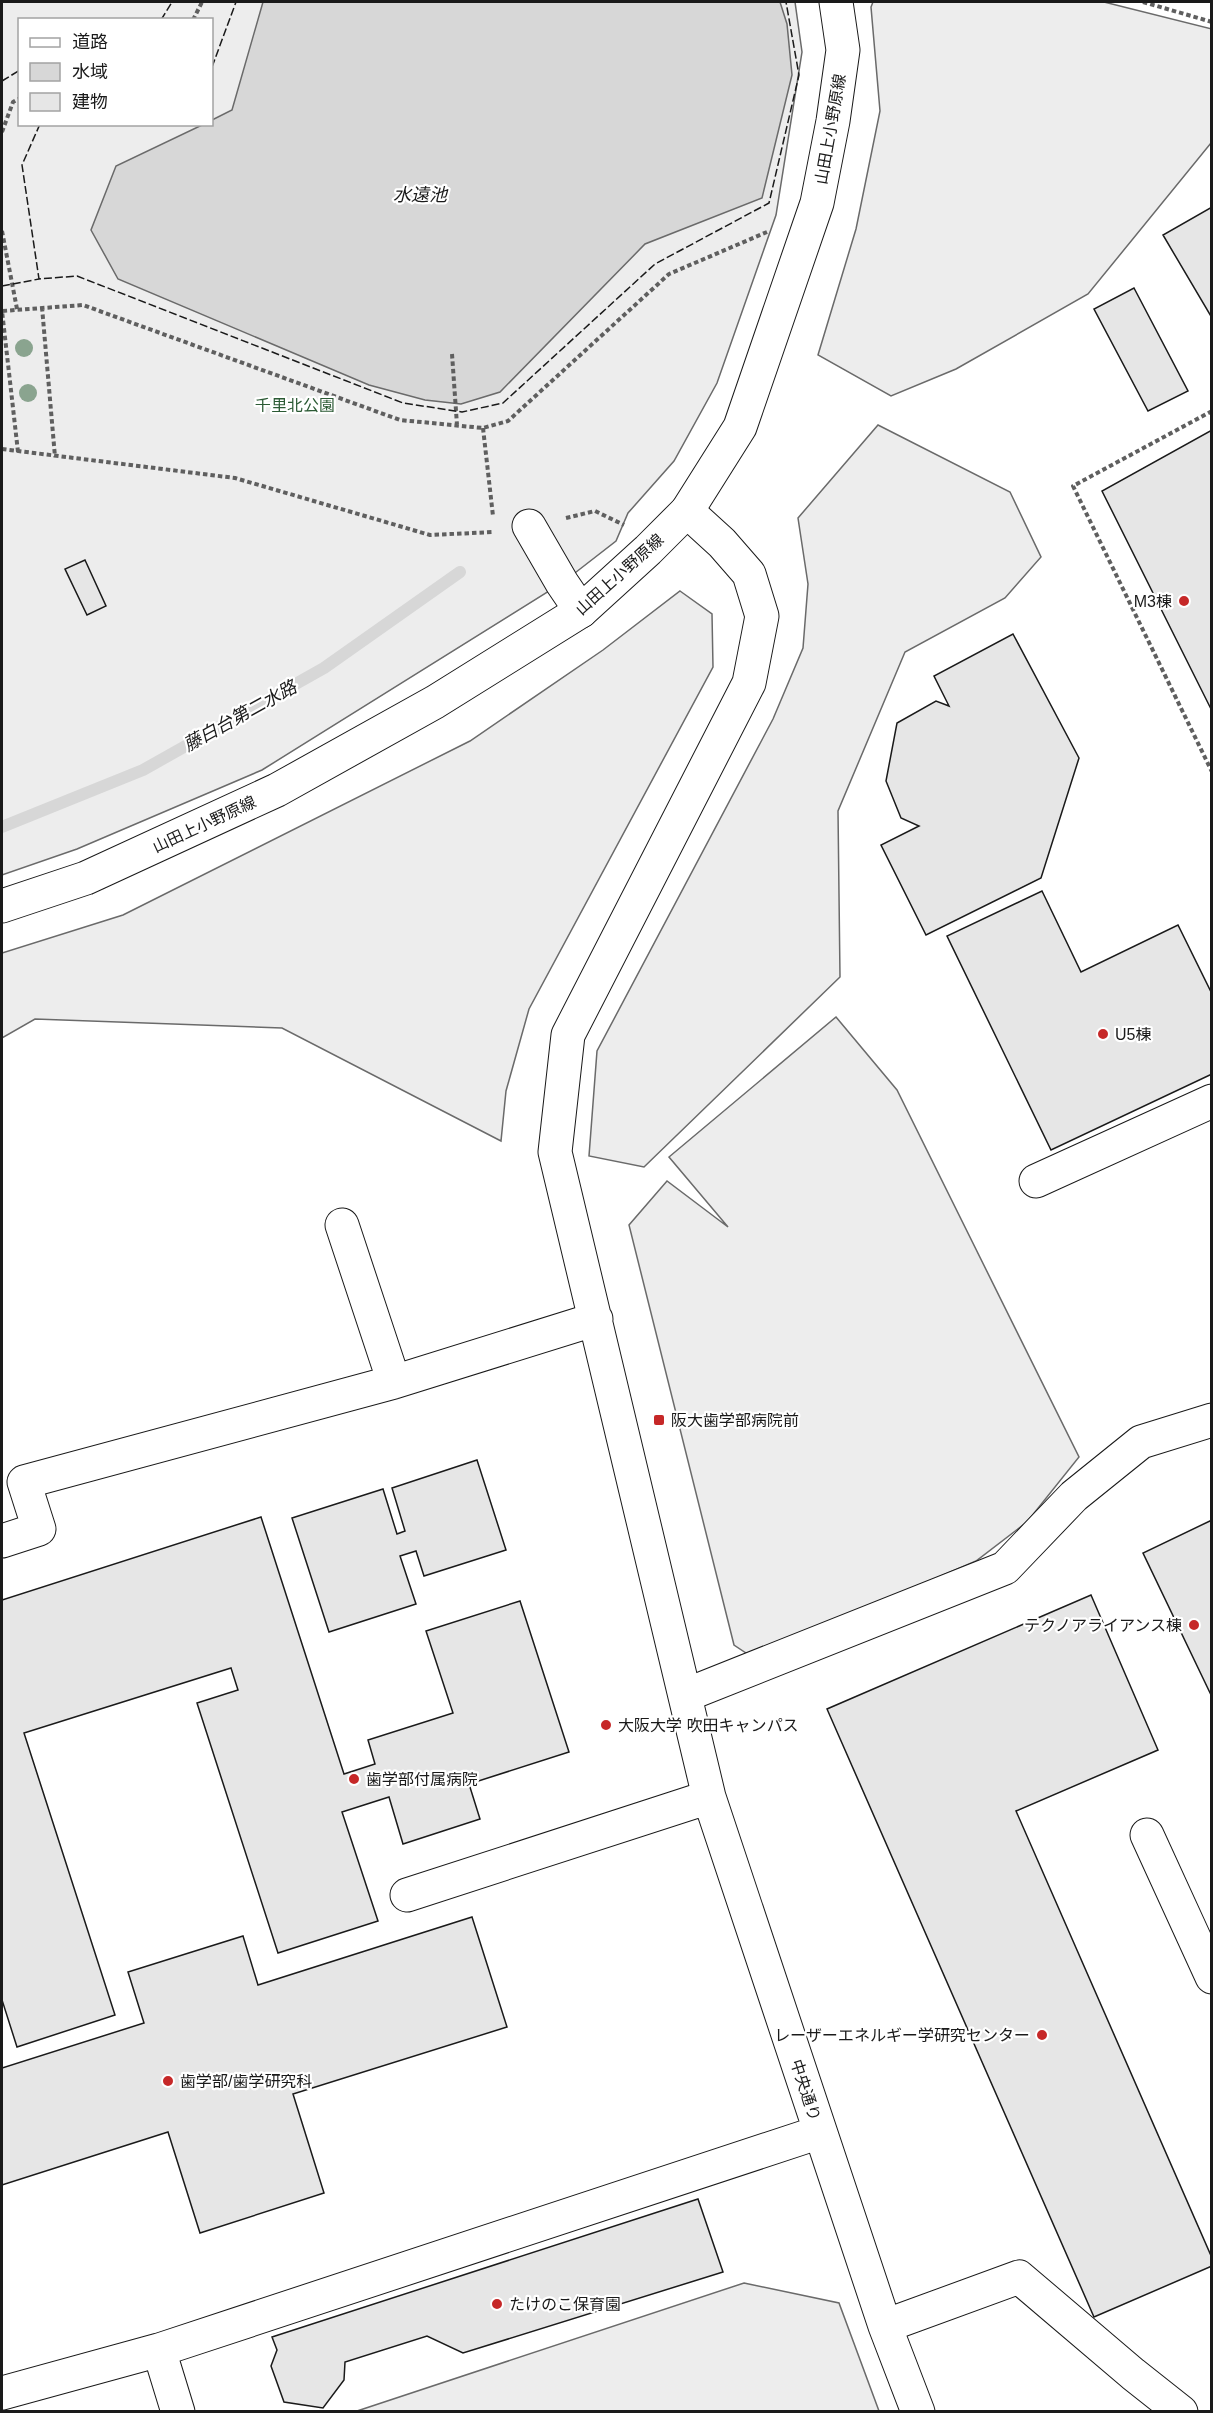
<svg xmlns="http://www.w3.org/2000/svg" width="1213" height="2413" viewBox="0 0 1213 2413" font-family="Arial,'Noto Sans JP',sans-serif">
<style>
.built{fill:#ededed;stroke:#6a6a6a;stroke-width:1.5;fill-rule:evenodd}
.water{fill:#d7d7d7;stroke:#6a6a6a;stroke-width:1.5}
.lines{fill:none;stroke-linecap:round;stroke-linejoin:round}
.stream{stroke:#d7d7d7;stroke-width:12}
.building{fill:#e6e6e6;stroke:#1a1a1a;stroke-width:1.5}
.minor-casing{stroke:#1a1a1a;stroke-width:35}
.major-casing{stroke:#1a1a1a;stroke-width:35}
.path{stroke:#5f5f5f;stroke-width:4;stroke-dasharray:4.5 3;stroke-linecap:butt}
.minor{stroke:#fff;stroke-width:33}
.major{stroke:#fff;stroke-width:33}
.fence{stroke:#1a1a1a;stroke-width:1.5;stroke-dasharray:8 3;stroke-linecap:butt}
.tree{fill:#8aa48f}
.poi-dot{fill:#c62828;stroke:#fff;stroke-width:2}
.labels{text-anchor:middle;stroke-width:4.5;stroke-linejoin:round;paint-order:stroke}
.street-label{font-size:16px;fill:#1a1a1a;stroke:#fff}
.park-label{font-size:16px;fill:#2b5a34;stroke:#fff}
.poi-label{font-size:16px;fill:#1a1a1a;stroke:#fff;text-anchor:start}
.water-label{font-size:18px;font-style:italic;fill:#1a1a1a;stroke:#fff}
</style>
<rect width="100%" height="100%" fill="#fff"/>
<path class="built" d="M2,2H795L802,52L776,215L717,383L674,461L628,513L616,541L562,583L262,770L77,849L2,875ZM20,20H212V124H20Z
M873,2H1104L1212,29L1211,143L1088,294L956,369L891,396L818,355L856,229L880,111L871,7Z
M878,425L1010,492L1041,557L1005,598L905,652L838,811L840,977L644,1167L589,1156L597,1051L773,719L803,648L808,584L798,518Z
M680,591L712,614L713,667L529,1009L506,1091L501,1141L282,1028L35,1019L2,1038V953L123,915L470,741L603,650Z
M836,1017L897,1090L1079,1457L1027,1522L976,1561L752,1657L734,1645L629,1225L667,1181L728,1227L669,1157Z
M744,2283L839,2303L879,2411H357Z"/>
<path class="water" d="M263,2H780L787,24L792,75L762,198L645,244L500,392L461,404L425,400L369,385L118,279L91,230L116,166L202,125L212,124V120L232,110Z"/>
<g class="lines">
<path class="stream" d="M2,827L143,770L324,668L460,572"/>
</g>
<path class="building" d="M1212,207V318L1163,235Z
M1134,288L1188,391L1148,411L1094,309Z
M1212,430V711L1102,491Z
M85,560L106,606L87,615L65,569Z
M1013,634L1079,758L1041,878L926,935L881,845L919,826L901,818L886,781L897,723L936,701L949,706L934,676Z
M1042,891L1081,972L1178,925L1212,994V1074L1051,1150L947,936Z
M477,1460L506,1550L424,1576L416,1551L400,1556L416,1604L329,1632L292,1518L383,1489L397,1534L405,1531L392,1488Z
M261,1517L344,1774L375,1764L368,1740L453,1713L426,1631L520,1601L569,1752L469,1784L480,1819L403,1844L389,1797L342,1812L378,1921L278,1953L197,1703L238,1690L231,1668L24,1733L115,2015L17,2047L2,2000V1600Z
M1212,1520V1697L1143,1553Z
M1091,1595L1158,1750L1016,1811L1212,2258V2266L1094,2317L827,1709Z
M472,1917L507,2027L293,2094L324,2193L200,2233L168,2132L2,2185V2068L144,2023L128,1972L243,1936L258,1985Z
M698,2199L723,2272L463,2353L427,2336L345,2362L344,2380L323,2408L284,2402L271,2366L277,2350L272,2337Z"/>
<g class="lines">
<defs>
<path id="minor" d="M687,511L722,543L749,574L762,616L749,683L568,1035L555,1152L709,1797L885,2326L918,2412
M529,526L562,583L581,611
M1036,1181L1212,1101
M342,1225L394,1382L596,1319
M2,1541L39,1529L24,1482L394,1382
M686,1695L1005,1568L1074,1496L1141,1442L1212,1420
M1147,1835L1212,1977
M407,1895L709,1797
M885,2326L1019,2277L1133,2374L1181,2412
M159,2350L178,2412
M2,2393L159,2350L820,2132"/>
<path id="major" d="M2,906L86,878L277,790L435,702L581,611L648,550L687,511L740,427L817,203L833,121L843,50L836,2"/>
</defs>
<use href="#minor" class="minor-casing"/>
<use href="#major" class="major-casing"/>
<path class="path" d="M1143,2L1212,22
M193,20L202,2
M2,132L13,102L20,98
M2,231L17,309
M42,307L55,457
M452,354L457,425
M1212,411L1073,486L1212,772
M483,428L493,516
M2,449L235,478L430,535L494,532
M18,452L2,311L83,305L400,420L483,428L508,421L669,274L767,232
M566,518L595,511L624,525"/>
<use href="#minor" class="minor"/>
<use href="#major" class="major"/>
<path class="fence" d="M161,20L172,2
M212,67L236,2
M2,81L20,70
M40,124L22,165L39,279L77,276L403,403L462,412L503,403L655,264L769,203L799,75L786,2
M2,286L39,279"/>
</g>
<g class="tree">
<circle cx="24" cy="348" r="9"/>
<circle cx="28" cy="393" r="9"/>
</g>
<g class="poi-dot">
<circle cx="1184" cy="601" r="6"/>
<circle cx="1103" cy="1034" r="6"/>
<rect x="653" y="1414" width="12" height="12" rx="3"/>
<circle cx="1194" cy="1625" r="6"/>
<circle cx="606" cy="1725" r="6"/>
<circle cx="354" cy="1779" r="6"/>
<circle cx="1042" cy="2035" r="6"/>
<circle cx="168" cy="2081" r="6"/>
<circle cx="497" cy="2304" r="6"/>
</g>
<g class="labels">
<g class="street-label">
<text transform="translate(830 129) rotate(-80)" y="6">山田上小野原線</text>
<text transform="translate(619 574) rotate(-42)" y="6">山田上小野原線</text>
<text transform="translate(204 824) rotate(-25)" y="6">山田上小野原線</text>
<text transform="translate(806 2090) rotate(72)" y="6">中央通り</text>
</g>
<g class="park-label">
<text x="295" y="411">千里北公園</text>
</g>
<g class="poi-label">
<text x="1172" y="607" text-anchor="end">M3棟</text>
<text x="1115" y="1040">U5棟</text>
<text x="671" y="1426">阪大歯学部病院前</text>
<text x="1182" y="1631" text-anchor="end">テクノアライアンス棟</text>
<text x="618" y="1731">大阪大学 吹田キャンパス</text>
<text x="366" y="1785">歯学部付属病院</text>
<text x="1030" y="2041" text-anchor="end">レーザーエネルギー学研究センター</text>
<text x="180" y="2087">歯学部/歯学研究科</text>
<text x="509" y="2310">たけのこ保育園</text>
</g>
<g class="water-label">
<text x="420" y="201">水遠池</text>
<text transform="translate(240 716) rotate(-29)" y="6">藤白台第二水路</text>
</g>
</g>
<rect width="1213" height="2413" fill="none" stroke="#1a1a1a" stroke-width="6"/>
<rect x="18" y="18" width="195" height="108" fill="#ffffff" stroke="#a3a3a3" stroke-width="1.5"/>
<rect x="30" y="38" width="30" height="9" fill="#ffffff" stroke="#a3a3a3" stroke-width="1.5"/>
<text x="72" y="48" font-size="18" fill="#1a1a1a">道路</text>
<rect x="30" y="63" width="30" height="18" fill="#d7d7d7" stroke="#a3a3a3" stroke-width="1.5"/>
<text x="72" y="78" font-size="18" fill="#1a1a1a">水域</text>
<rect x="30" y="93" width="30" height="18" fill="#e6e6e6" stroke="#a3a3a3" stroke-width="1.5"/>
<text x="72" y="108" font-size="18" fill="#1a1a1a">建物</text>
</svg>
